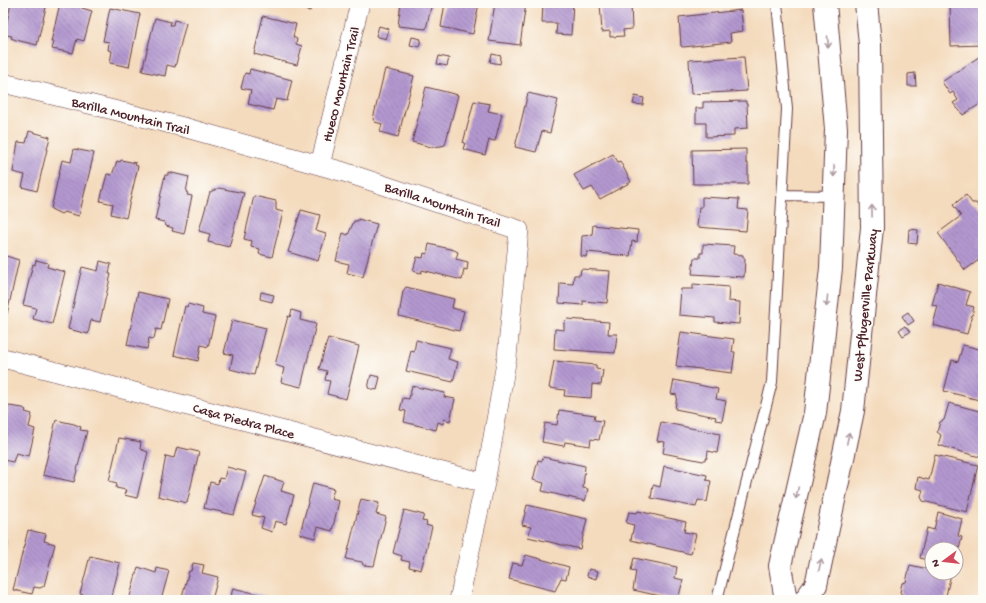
<svg xmlns="http://www.w3.org/2000/svg" width="986" height="603" viewBox="0 0 986 603" font-family="'Gochi Hand',sans-serif">
<style>
.building{fill:url(#building-back-hatch)}
.lines{fill:none;stroke-linecap:round;stroke-linejoin:round}
.lane-casing{stroke:#643b41;stroke-width:12}
.street-casing{stroke:#643b41;stroke-width:20}
.secondary-casing{stroke:#643b41;stroke-width:24}
.lane{stroke:#fff;stroke-width:10}
.street{stroke:#fff;stroke-width:19}
.secondary{stroke:#fff;stroke-width:22}
.oneway{stroke:#ae9aa0}
.labels{text-anchor:middle;stroke-width:3.5;stroke-linejoin:round;paint-order:stroke}
.street-label{font-size:14px;fill:#4a1f2b;stroke:#fdfcf7}
</style>
<defs>
<pattern id="building-back-hatch" width="6" height="6" patternUnits="userSpaceOnUse"><rect width="6" height="6" fill="#b398d0"/><path d="M-1 5l2 2M0 0l6 6M5-1l2 2" fill="none" stroke="#947ba9"/></pattern>
</defs>
<rect width="100%" height="100%" fill="#fdfcf7"/>
<filter id="ink" filterUnits="userSpaceOnUse"><feTurbulence type="fractalNoise" baseFrequency=".025" numOctaves="2"/><feDisplacementMap in="SourceGraphic" scale="8" xChannelSelector="R" yChannelSelector="G"/><feConvolveMatrix kernelMatrix="1 2 1 2 8 2 1 2 1" color-interpolation-filters="sRGB"/></filter>
<filter id="wash" filterUnits="userSpaceOnUse"><feTurbulence type="fractalNoise" baseFrequency=".012" numOctaves="4" result="noise"/><feDisplacementMap in="SourceGraphic" scale="16" xChannelSelector="R" yChannelSelector="G"/><feGaussianBlur stdDeviation="0.9" result="paint"/><feColorMatrix in="noise" values="0 0 0 0 0 0 0 0 0 0 0 0 0 0 0 0 0 1.4 0 .05"/><feComposite in="paint" operator="in"/></filter>
<g filter="url(#wash)">
<rect width="100%" height="100%" fill="#f4dbbe"/>
<g id="blocks">
<path class="building" d="M11,3H47L37,45L16,40L11,38L12,36L6,35L5,31Z
M60,3H84L82,8L92,11L84,41L77,39L73,53L52,49L54,42H51Z
M279,3H312L310,11Z
M401,3H432L426,29L398,26Z
M445,3H479L473,34L441,27Z
M495,3H526L520,45L489,41Z
M543,3H573L571,35L556,34L557,23H542Z
M600,3H631L632,29L623,30L624,36L610,37V31L602,32Z
M983,4V45L951,46L950,5Z
M110,8L140,14L129,67L110,63L112,51L108,50L109,42L103,41Z
M741,10L743,31L730,33L731,42L683,47L681,46L679,17Z
M263,16L296,24L293,37L297,39L296,44L302,46L297,65L254,54Z
M155,18L171,22L170,25H173L174,20L186,23L175,67L167,65L165,76L142,71Z
M379,26L389,29L386,39L376,36Z
M412,37L421,39L419,47L410,45Z
M492,54L501,56L500,64L490,62Z
M983,54V102L963,115L953,103L958,100L953,92L950,94L942,82Z
M439,56L449,58L447,66L437,64Z
M744,57L747,91L691,94L689,60Z
M250,69L292,80L287,101L276,99L273,110L248,104L251,90L241,88L245,73L249,74Z
M385,69L414,76L398,137L380,132L382,124L375,122L373,119Z
M915,73L916,86H908V74Z
M426,87L458,95L445,145L441,146L431,147L412,142Z
M528,93L558,100L550,133L542,131L536,152L515,147Z
M635,96L644,98L643,105L633,104Z
M474,101L490,104L488,111L502,114L495,141L489,140L485,155L463,149L465,143H463Z
M746,101V104H747L748,128L734,129V136L706,137V123H696V108H703V102Z
M29,131L50,137L37,191L22,187L25,175L13,172L18,142L26,143Z
M74,149L94,153L79,216L64,212L61,214L51,209L62,160L71,162Z
M746,149V163H748V184H693L692,150Z
M613,154L618,162L620,161L631,182L600,199L592,187L584,191L574,175Z
M121,160L136,163L135,165L138,166L126,218L111,214L113,204L100,201L107,174L112,175L117,161L120,162Z
M168,172L189,177L186,192L188,193L187,195L192,196L184,234L172,231L173,228L166,226L164,222L155,220L165,175H168Z
M219,188L244,193L229,247L208,242L210,234L199,231L210,192Z
M966,195L972,203H976L983,212V257L965,270L938,233L961,216L953,205Z
M254,196L276,201V210L283,212L272,257L259,254L260,249L251,247L252,241L244,239Z
M702,197L739,199L738,209L748,210L746,231L697,227L699,207H702Z
M301,210L320,215L316,231L326,234L318,261L288,252Z
M358,219L377,224L363,277L347,273L349,264L336,261L343,233L348,235L354,221H358Z
M593,225L638,230L637,242L632,241L630,256L587,252L586,257L581,256L582,236L592,235Z
M909,229L918,230L917,244L908,243Z
M429,244L454,250L458,252L456,259L468,262L467,270L464,269L462,280L422,270L421,273L413,271L417,257L423,258L424,253L427,254Z
M703,244L734,246L733,254L743,255V258H745L744,277L692,274L694,258H700V253H703Z
M3,255L19,260L7,314L3,313Z
M36,260L48,263L47,267L65,272L52,324L33,319L36,308L23,305L33,264L35,265Z
M100,261L111,264L109,274H111L100,322L91,320L88,334L68,329L82,267L98,271Z
M581,269L610,271L607,303L583,301V305L559,303L560,283L573,284L574,275H580Z
M938,282L970,292L966,305L974,307L967,334L933,325L938,306L932,305Z
M693,284L729,287L728,301L740,302L739,324L715,322V318L679,315L681,289H693Z
M406,287L454,299L452,308L464,311L459,331L399,316L403,291Z
M138,292L168,299L161,330L156,329L154,339L149,338L147,349L127,345Z
M261,292L274,295L272,302L260,299Z
M188,304L203,308L202,314L215,317L208,347L201,345L198,361L174,355L185,306L187,307Z
M292,310L301,313L300,320L316,324L301,387L281,382L284,368L275,365L288,316L290,317Z
M908,312L914,321L908,325L902,316Z
M567,319L609,322L608,334H617L615,353L554,349L555,329L564,330V322Z
M232,320L266,328L254,375L230,369L233,355L224,353Z
M905,326L910,332L903,336L899,330Z
M681,332L734,339L732,352H735L732,373L676,366Z
M328,338L359,346L346,399L327,394L330,381L325,380L327,371L319,369Z
M416,340L451,348L448,359L458,362L453,382L406,371L411,351L414,352Z
M963,345L983,350V387L979,400L944,391L952,360L958,362Z
M554,361L596,365V369L603,370L601,385L592,384L591,398L564,396L565,390L549,388Z
M371,375L380,377L377,390L368,388Z
M674,380L718,389L716,399L726,401L722,421L715,420L716,417L675,409L677,395L671,394Z
M412,386L445,393L444,397L455,399L450,421L444,419L443,424L438,422L436,430L404,422L406,411L400,410L403,398L409,399Z
M949,403L983,412L981,439H983V458L938,445L941,435L937,432L940,422L944,420Z
M9,406L23,408L26,410L25,412L32,414L29,427L35,429L29,456L16,453L13,462L3,460V430Z
M559,410L595,415L594,420L603,421L599,440L591,439L590,446L565,442L564,446L542,442L545,423L557,425Z
M56,420L74,424L81,427L80,430L87,431L74,482L43,475Z
M661,422L720,434L717,453L708,451L707,458L703,461L663,453L665,442L657,441Z
M119,438L141,442L140,449L148,452L137,498L124,495L126,490L116,488L117,483L109,481Z
M177,447L199,452L187,503L158,496L166,456L174,458Z
M935,455L978,465L967,512L923,501L921,497L923,490L916,488L918,477L929,480Z
M543,457L585,466L583,488L588,489L585,501L542,491L544,483L533,480L538,460L542,461Z
M664,466L707,475L706,480L711,481L707,502L698,500L696,507L651,498L653,485L660,487Z
M227,467L246,472L234,515L204,508L210,482L218,484L219,478L224,479Z
M265,476L284,482L281,491L294,495L286,524L275,521L272,532L261,528L264,518L252,515Z
M313,483L334,489L331,499L339,501L332,531L318,527L315,538L300,534Z
M361,499L379,503L376,514L386,517L374,566L363,565L362,562L346,559Z
M527,505L587,519L580,549L528,537L531,527L522,525Z
M404,510L424,515L422,521L427,522L426,525L432,527L421,570L409,567L410,562L401,560L402,556L393,553Z
M638,511L686,522L684,532L696,534L691,554L631,540L634,525L626,523L629,512L637,513Z
M938,512L962,519L958,536L962,537L957,558L956,549H932V561L920,558L927,528L934,530Z
M28,530L46,534L44,541L55,544L44,586L40,588L34,587L32,594L13,590Z
M3,539L7,540L4,556H3Z
M526,555L569,567L566,579L561,578L555,591L509,579L513,563L522,565Z
M90,556L120,563L111,600H92V597L80,594Z
M634,558L677,567L675,578L683,580L678,600L633,590L636,571L631,570Z
M193,563L204,565L202,573L218,577L212,600H181L189,571H191Z
M910,565L932,570V573L951,574L945,600H902L903,596L900,592L902,583L906,582Z
M138,567L156,573L157,568L169,571L161,600H129Z
M589,569L598,571L596,579L587,576Z
M233,588L266,596L265,600H230Z"/>
</g>
</g>
<g filter="url(#ink)">
<use href="#blocks" fill-opacity="0" stroke="#643b41" stroke-width="1"/>
<g class="lines">
<defs>
<path id="lane" d="M782,195L833,196
M717,600L772,382L787,109L777,3"/>
<path id="street" d="M3,83L183,127L344,172L519,230L507,357L485,483L459,600
M320,165L360,3
M3,358L485,483"/>
<path id="secondary" d="M786,600L780,566L815,413L831,268L836,129L825,3
M805,600L816,585L853,411L872,228L870,44L866,3"/>
</defs>
<use href="#lane" class="lane-casing"/>
<use href="#street" class="street-casing"/>
<use href="#secondary" class="secondary-casing"/>
<use href="#lane" class="lane"/>
<use href="#street" class="street"/>
<use href="#secondary" class="secondary"/>
</g>
<defs><path id="oneway-shaft" d="M-6 0H5M1.5-3L5.5 0L1.5 3" fill="none" stroke-width="1.6" stroke-linecap="round" stroke-linejoin="round"/></defs>
<g class="oneway">
<use href="#oneway-shaft" transform="translate(828 42) rotate(85)"/>
<use href="#oneway-shaft" transform="translate(834 171) rotate(92)"/>
<use href="#oneway-shaft" transform="translate(872 211) rotate(-91)"/>
<use href="#oneway-shaft" transform="translate(827 301) rotate(96)"/>
<use href="#oneway-shaft" transform="translate(848 438) rotate(-78)"/>
<use href="#oneway-shaft" transform="translate(797 493) rotate(103)"/>
<use href="#oneway-shaft" transform="translate(820 565) rotate(-78)"/>
</g>
</g>
<g class="labels">
<g class="street-label">
<text transform="translate(340 84) rotate(-76)" y="5">Hueco Mountain Trail</text>
<text transform="translate(131 115) rotate(14)" y="5">Barilla Mountain Trail</text>
<text transform="translate(443 204) rotate(18)" y="5">Barilla Mountain Trail</text>
<text transform="translate(864 305) rotate(-84)" y="5">West Pflugerville Parkway</text>
<text transform="translate(244 420) rotate(15)" y="5">Casa Piedra Place</text>
</g>
</g>
<rect width="986" height="603" fill="none" stroke="#fdfcf7" stroke-width="16"/>
<g transform="translate(944 561) rotate(255)"><circle r="19" fill="#fdfcf7" stroke="#b5a4a5"/>
<path d="M0-3L7 15L0 10L-7 15Z" fill="#d1495b"/>
<text y="-6" font-size="11" font-weight="bold" text-anchor="middle" fill="#4a1f2b">N</text>
</g>
</svg>
